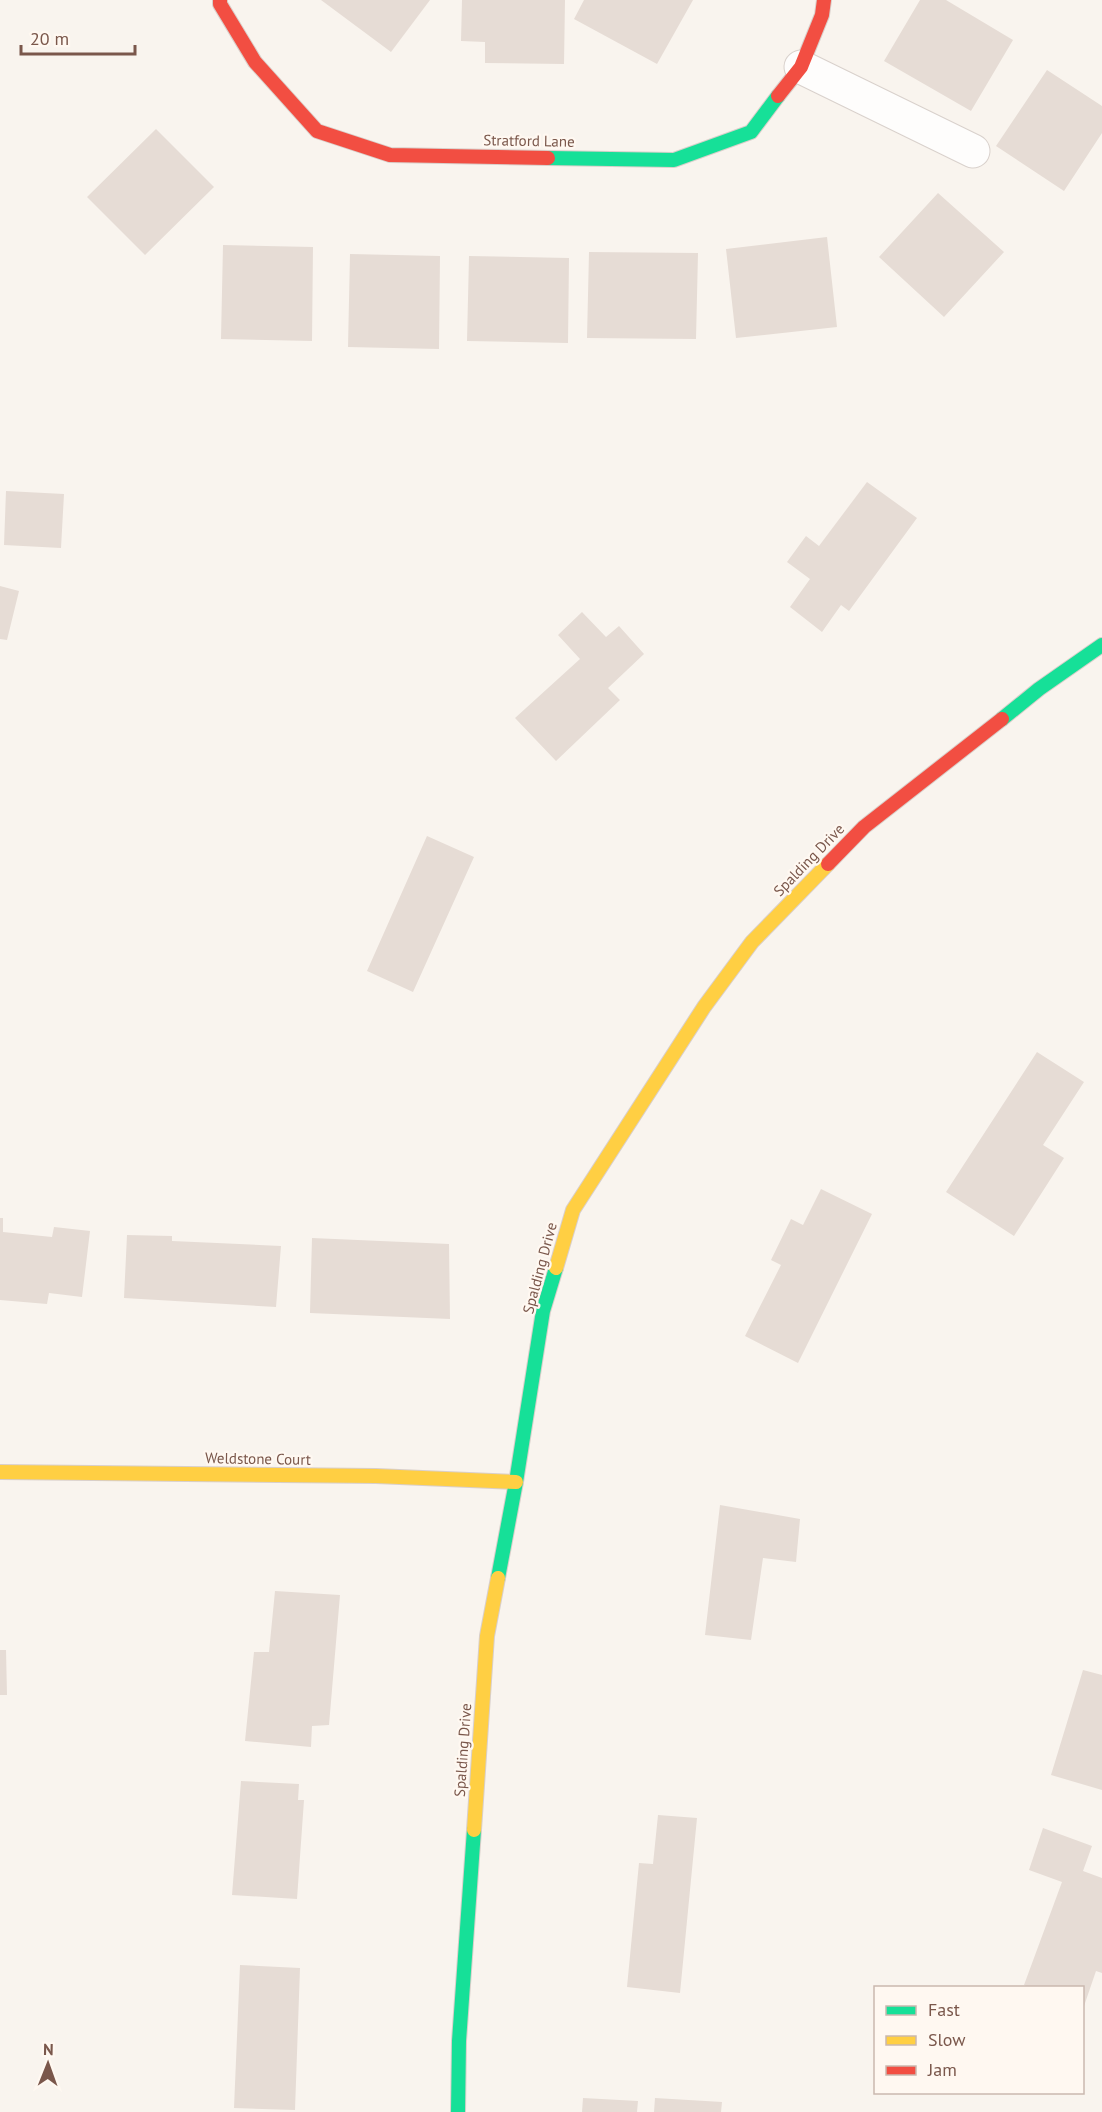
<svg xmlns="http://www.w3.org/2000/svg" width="1102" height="2112" viewBox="0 0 1102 2112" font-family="'PT Sans',sans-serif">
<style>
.building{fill:#e6dcd5}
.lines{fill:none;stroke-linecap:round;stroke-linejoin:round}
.street-casing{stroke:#d9d1cc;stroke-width:35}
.fast-casing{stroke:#d9cfca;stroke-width:16}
.slow-casing{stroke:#d9cfca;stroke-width:16}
.jam-casing{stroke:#d9cfca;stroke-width:16}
.street{stroke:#fefdfc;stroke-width:33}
.fast{stroke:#16e098;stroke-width:14}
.slow{stroke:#ffcf43;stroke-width:14}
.jam{stroke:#f24e42;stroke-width:14}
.labels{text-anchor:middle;stroke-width:4.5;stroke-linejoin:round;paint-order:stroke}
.street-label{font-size:15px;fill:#7a574b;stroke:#fff8f1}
</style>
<rect width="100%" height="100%" fill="#f9f4ee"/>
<path class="building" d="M321,0H430L391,52Z
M462,0H565L564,64L485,63V42L461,41Z
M584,0H693L657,64L574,19Z
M920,0H946L1013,40L971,111L884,61Z
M1047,70L1102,106V133L1064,191L996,146Z
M156,129L214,187L145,255L87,197Z
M938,193L1004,252L944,317L879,257Z
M827,237L837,327L736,338L726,249Z
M223,245L313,247L312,341L221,339Z
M589,252L698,253L696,339L587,338Z
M350,254L440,256L439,349L348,347Z
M469,256L569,258L568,343L467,341Z
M867,482L917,518L849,611L841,605L822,632L790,607L810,579L787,562L806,536L819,546Z
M6,491L64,494L61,548L4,545Z
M0,586L19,591L7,640L0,639Z
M582,612L606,637L619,626L644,654L608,688L620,700L556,761L515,718L580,659L558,635Z
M427,836L474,857L413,992L367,971Z
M1037,1052L1084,1082L1043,1145L1064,1158L1014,1236L946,1192Z
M821,1189L872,1214L798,1363L745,1336L781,1265L771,1260L791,1219L803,1225Z
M0,1218H3V1232L52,1237L54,1227L90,1231L82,1297L49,1293L47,1304L0,1300Z
M127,1235L172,1236V1241L281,1246L276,1307L124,1298Z
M312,1238L449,1244L450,1319L310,1313Z
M720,1505L800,1519L796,1562L763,1558L751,1640L705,1635Z
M275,1591L340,1595L329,1725L312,1726L311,1747L245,1741L254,1652H269Z
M0,1650H6L7,1695H0Z
M1083,1670L1102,1675V1790L1051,1775Z
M241,1781L299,1784L298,1800H304L297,1899L232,1895Z
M658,1815L697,1818L680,1993L627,1987L639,1863L653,1864Z
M1043,1828L1092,1846L1083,1871L1102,1878V1973L1096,1971L1083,2009L1082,1988H1032L1024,1985L1062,1882L1029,1870Z
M240,1965L300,1968L295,2110L234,2108Z
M583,2098L638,2101L637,2112H582Z
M655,2098L722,2102L721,2112H654Z"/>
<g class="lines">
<defs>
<path id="street" d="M801,67L973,151"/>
<path id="fast" d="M548,158L674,160L751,132L778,96
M1002,719L1039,689L1102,645
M498,1578L516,1482L543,1311L556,1268
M458,2112L459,2041L474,1830"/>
<path id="slow" d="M556,1268L573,1210L704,1007L752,942L828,864
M0,1472L376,1476L516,1482
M474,1830L487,1636L498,1578"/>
<path id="jam" d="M220,0V4L255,62L317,131L390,155L548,158
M778,96L801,67L822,15L824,0
M828,864L864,827L1002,719"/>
</defs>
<use href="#street" class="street-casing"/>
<use href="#fast" class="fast-casing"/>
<use href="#slow" class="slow-casing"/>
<use href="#jam" class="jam-casing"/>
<use href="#street" class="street"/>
<use href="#fast" class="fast"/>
<use href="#slow" class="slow"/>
<use href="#jam" class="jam"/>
</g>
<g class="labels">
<g class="street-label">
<text transform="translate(529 141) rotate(1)" y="5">Stratford Lane</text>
<text transform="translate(809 860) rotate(-46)" y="5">Spalding Drive</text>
<text transform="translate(540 1268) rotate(-75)" y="5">Spalding Drive</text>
<text transform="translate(258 1459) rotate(1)" y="5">Weldstone Court</text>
<text transform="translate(463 1750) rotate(-86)" y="5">Spalding Drive</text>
</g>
</g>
<rect x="874" y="1986" width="210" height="108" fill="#fff8f1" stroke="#cab8af" stroke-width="1.5"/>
<rect x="886" y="2006" width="30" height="9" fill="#16e098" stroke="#cab8af" stroke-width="1.5"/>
<text x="928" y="2016" font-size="18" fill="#7a574b">Fast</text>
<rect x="886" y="2036" width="30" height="9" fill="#ffcf43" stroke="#cab8af" stroke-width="1.5"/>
<text x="928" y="2046" font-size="18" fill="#7a574b">Slow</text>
<rect x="886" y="2066" width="30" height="9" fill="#f24e42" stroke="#cab8af" stroke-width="1.5"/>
<text x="928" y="2076" font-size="18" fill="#7a574b">Jam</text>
<g transform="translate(48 2064) rotate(1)" stroke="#fff8f1" stroke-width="4.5" paint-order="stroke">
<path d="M0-4.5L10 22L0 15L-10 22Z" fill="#7a574b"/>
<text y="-9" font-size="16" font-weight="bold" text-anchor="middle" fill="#7a574b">N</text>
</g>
<path d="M21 45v9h114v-9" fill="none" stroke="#7a574b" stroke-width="3"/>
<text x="30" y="45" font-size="18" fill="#7a574b" stroke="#fff8f1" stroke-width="4.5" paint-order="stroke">20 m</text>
</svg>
